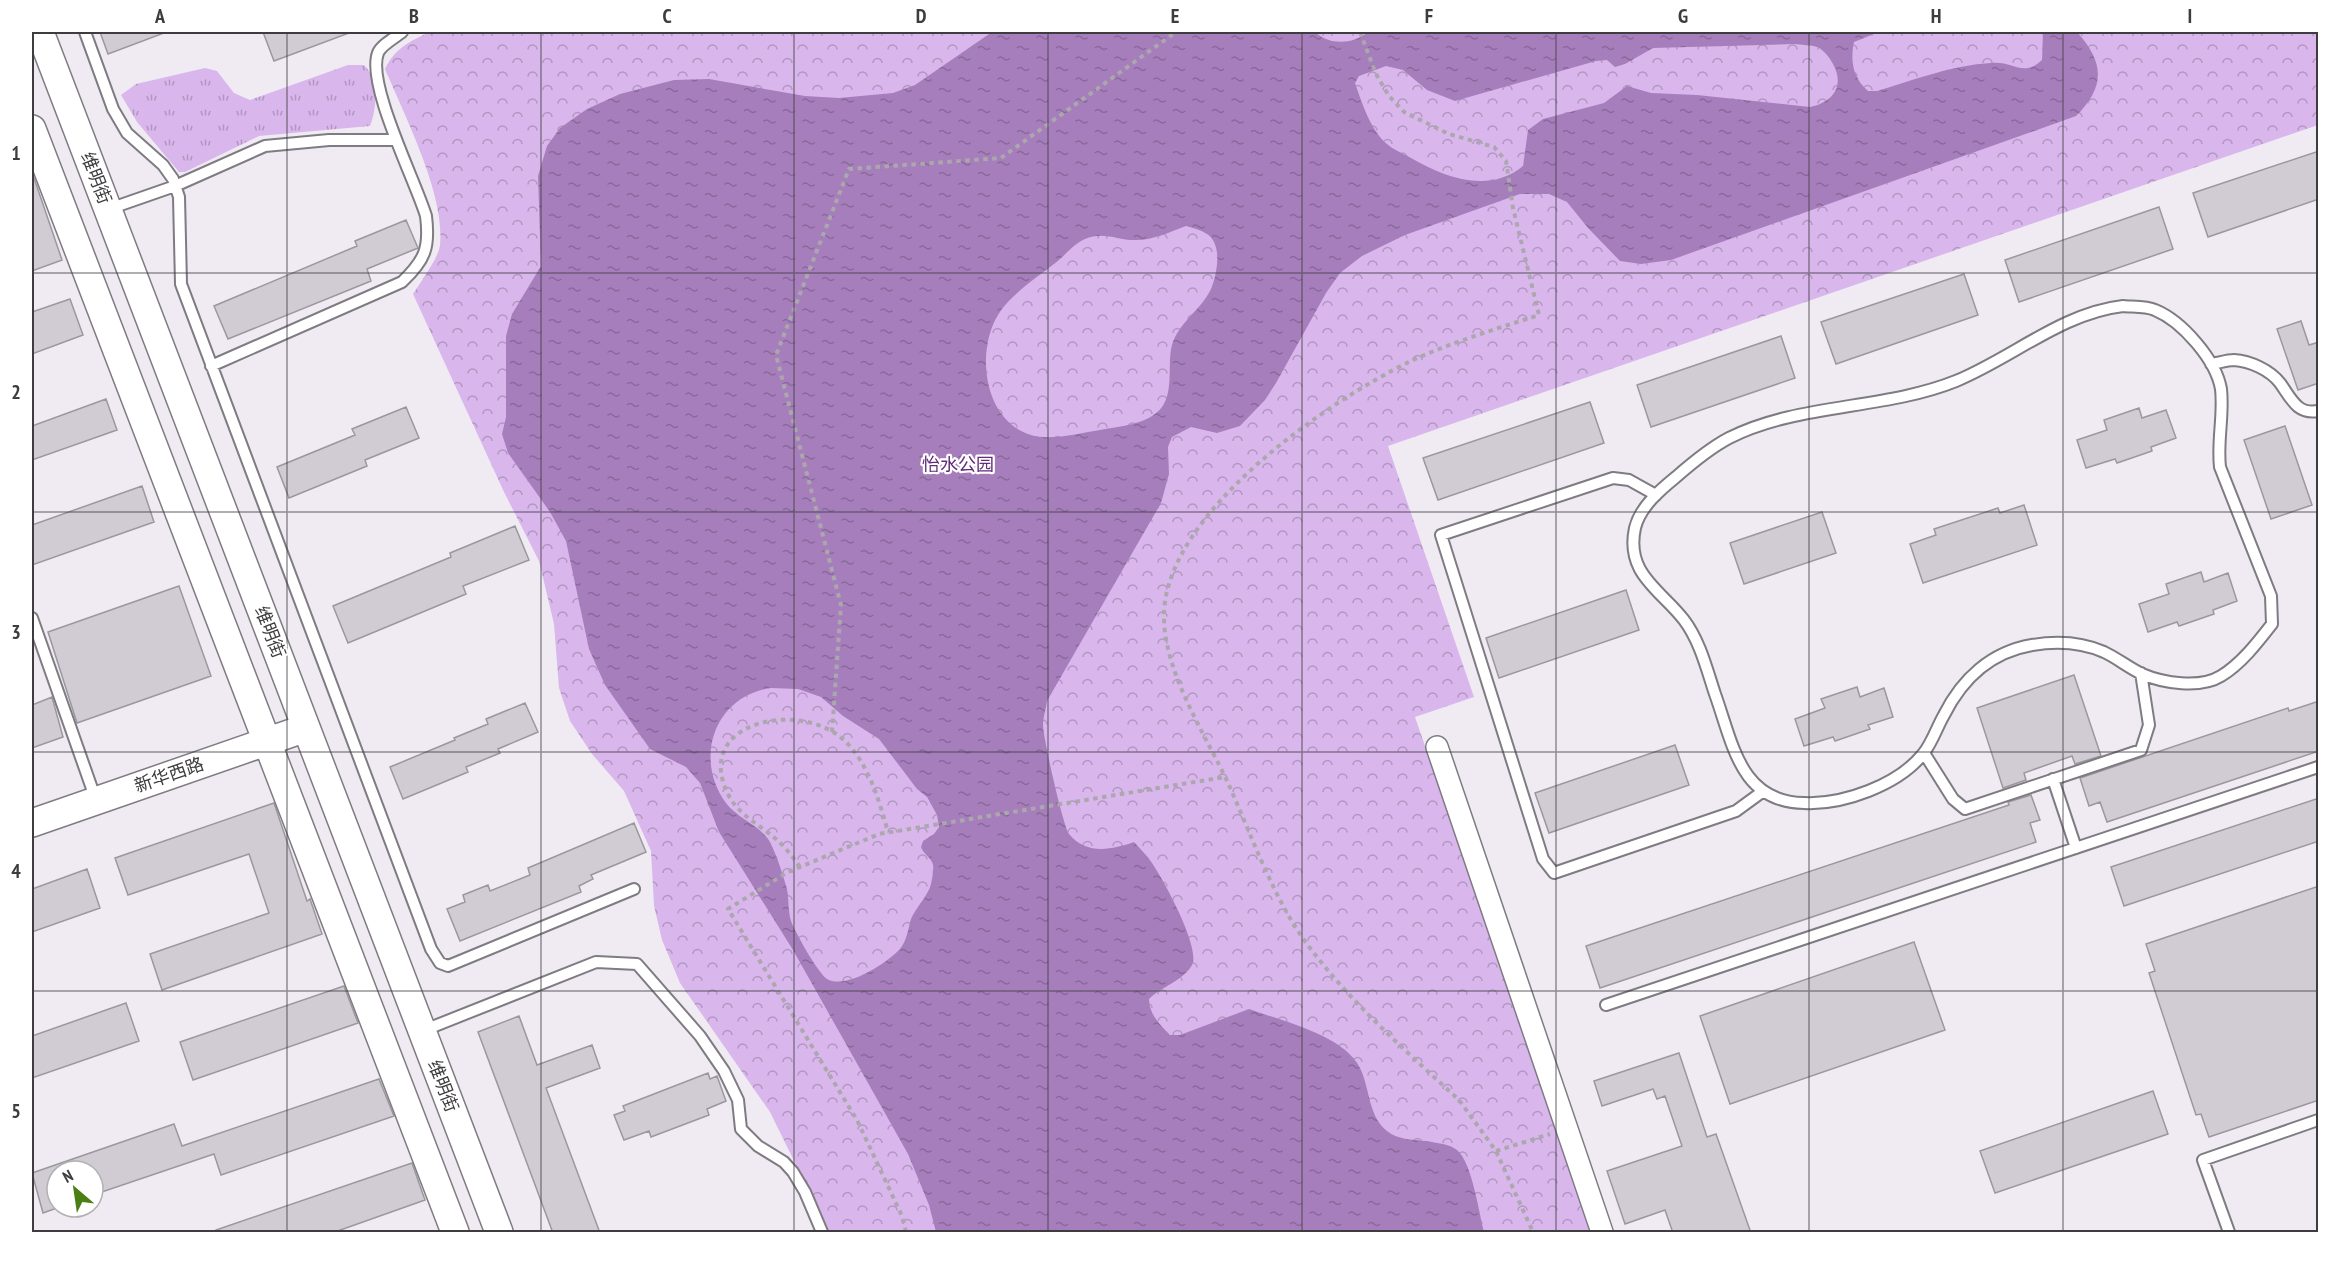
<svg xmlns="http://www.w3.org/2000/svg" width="2350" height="1264" viewBox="0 0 2350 1264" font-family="'PT Sans Narrow','Noto Sans SC',sans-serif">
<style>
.grass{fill:url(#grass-tufts)}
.park{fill:url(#park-crowns)}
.water{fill:url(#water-ripples);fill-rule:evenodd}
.building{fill:#d1ccd4;stroke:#9b979e;stroke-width:1.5}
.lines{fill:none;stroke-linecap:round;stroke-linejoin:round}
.service-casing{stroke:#7f7b82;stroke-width:14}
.minor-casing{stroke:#7f7b82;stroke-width:24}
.tertiary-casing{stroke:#7f7b82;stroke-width:30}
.path{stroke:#aba7ad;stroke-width:4;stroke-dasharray:4.5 4.5;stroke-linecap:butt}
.service{stroke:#fff;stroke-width:10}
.minor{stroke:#fff;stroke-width:21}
.tertiary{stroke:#fff;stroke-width:27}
.grid{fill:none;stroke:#3e3c3f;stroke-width:1.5;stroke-opacity:0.55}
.labels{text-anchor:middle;stroke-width:4.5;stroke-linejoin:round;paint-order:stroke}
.street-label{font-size:18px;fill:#3e3c3f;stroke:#fff}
.park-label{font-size:18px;fill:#602d78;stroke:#fff}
.neatline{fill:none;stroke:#3e3c3f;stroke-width:2}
.grid-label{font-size:20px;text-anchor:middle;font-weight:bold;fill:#3e3c3f}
</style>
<defs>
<pattern id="grass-tufts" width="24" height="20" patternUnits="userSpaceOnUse" patternTransform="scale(1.5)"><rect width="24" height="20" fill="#d9b7ec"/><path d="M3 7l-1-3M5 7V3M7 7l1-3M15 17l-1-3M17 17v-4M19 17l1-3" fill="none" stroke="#b196c1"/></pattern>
<pattern id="park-crowns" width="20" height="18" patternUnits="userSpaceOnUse" patternTransform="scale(1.5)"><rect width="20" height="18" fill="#d9b7ec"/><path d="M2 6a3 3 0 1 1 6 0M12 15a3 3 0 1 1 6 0" fill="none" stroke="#b196c1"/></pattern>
<pattern id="water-ripples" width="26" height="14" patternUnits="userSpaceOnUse" patternTransform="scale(1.5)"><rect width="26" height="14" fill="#a67ebc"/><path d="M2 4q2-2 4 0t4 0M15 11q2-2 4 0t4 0" fill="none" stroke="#89689a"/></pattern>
</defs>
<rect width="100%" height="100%" fill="#f0ebf3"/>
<path class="grass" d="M348,65H364C379,79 377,109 370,126L259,136L185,172H179L137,122L121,95L136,84L205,68L217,71L234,93L250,100Z"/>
<path class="park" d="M430,32H2318V125L1388,446L1474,697L1415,717L1593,1232H829L770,1112L680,983L662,940L654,906L651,851L624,791L592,754L570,721L559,688L554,624L539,561L504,492L413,294C420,283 439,257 440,245C445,194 405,117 385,69C395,48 410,41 430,32Z"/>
<path class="water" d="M992,32H1315C1329,45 1352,45 1368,32H1879L1854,42C1850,61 1853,78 1868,91H1877C1914,80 1952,65 1991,63C2015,61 2022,78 2042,60L2043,32H2077C2105,63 2105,87 2076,116L1671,260L1641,264L1620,261L1588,228L1567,202L1549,194H1520L1405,235L1362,256L1340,273L1326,293L1276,383L1265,400L1240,426L1217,433L1191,427L1172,437L1168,447L1169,474L1161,503L1047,701C1046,709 1043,717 1043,725C1043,737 1063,826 1069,834C1086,855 1111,850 1134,842C1140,849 1147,855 1152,863C1163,879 1201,948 1192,965C1184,980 1161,987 1149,999C1149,1014 1160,1025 1170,1035H1180L1249,1009C1282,1021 1344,1035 1360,1068C1370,1088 1368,1116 1387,1131C1398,1140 1414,1140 1427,1141C1436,1143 1450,1144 1457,1150C1472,1162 1479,1213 1484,1232H936L929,1205L908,1154L793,950L719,832L700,783L686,767L650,749L605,685L589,649L566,541L550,512L508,453L502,434L506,417V336L512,314L541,266L538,176L547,146L560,128L587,109L620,94L674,80L709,79L805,96L839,98L893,93L915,85ZM1794,44C1801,45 1811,45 1817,47C1823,49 1830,58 1833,64C1845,86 1833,102 1810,107L1697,95L1651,93L1627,86L1604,103L1543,119L1528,130L1523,166C1489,194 1446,178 1411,158C1404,154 1394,150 1387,144C1371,131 1362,103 1355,83L1359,76L1386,66L1403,70L1427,90L1455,101L1596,61L1607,60L1615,67L1625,64L1653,48ZM1186,226C1193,228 1201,230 1207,234C1223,244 1217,275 1211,289C1201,310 1179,322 1172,345C1167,363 1174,391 1162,407C1148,425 1120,426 1100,430C1079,433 1048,442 1028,434C981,417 975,344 1002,309C1016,291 1036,278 1054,264C1064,257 1073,244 1085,239C1103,231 1117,240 1134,240C1151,241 1170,232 1186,226ZM771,688L798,689L821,697L843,716L879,739L917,789L927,797L937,815L939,827L934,834L923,841L921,847C923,854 932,858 933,865C934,870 932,879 931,884C928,896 916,907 911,919C908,929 907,940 900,949C887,963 846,990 827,979C818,973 795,932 791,921C788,911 789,900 787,889C783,875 777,856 770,842C760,825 738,819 726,803C693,758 715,696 771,688Z"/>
<path class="building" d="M100,32H163L164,33L108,54Z
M263,32H349V33L274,61Z
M2319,151V199L2208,237L2193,193Z
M34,178L62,260L32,271V179Z
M2159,207L2173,249L2019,302L2005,260Z
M406,220L418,248L367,269L371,281L228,339L214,306L357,246L355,241Z
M1964,274L1978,315L1836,364L1821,322Z
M70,299L83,335L32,354V312Z
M2301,321L2309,345L2319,342V383L2298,390L2277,329Z
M1781,336L1795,378L1651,427L1637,385Z
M106,399L117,430L32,460V426Z
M1590,402L1604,443L1438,500L1423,458Z
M406,407L419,438L365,460L367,466L289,498L277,467L355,435L352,429Z
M2139,408L2142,418L2166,410L2176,438L2151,447L2152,451L2117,463L2115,459L2086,468L2077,440L2107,430L2104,420Z
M2285,426L2312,505L2271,519L2244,440Z
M142,486L154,522L32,565V525Z
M2024,505L2037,545L1923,583L1910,544L1936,535L1934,529L1998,508L2000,513Z
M1822,512L1836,553L1744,584L1730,543Z
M515,526L529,560L463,586L466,594L348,643L333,606L451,557L450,553Z
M2201,572L2204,582L2228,573L2237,601L2213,610L2214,614L2179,626L2177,622L2148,632L2139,604L2169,594L2166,584Z
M179,586L211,676L77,723L48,632Z
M1626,590L1639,630L1499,678L1486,638Z
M2074,675L2101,756L2075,764L2072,756L2024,773L2026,780L2003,788L1977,708Z
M1857,687L1860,697L1884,688L1893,717L1868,725L1870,729L1835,741L1833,737L1804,746L1795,719L1825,708L1821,699Z
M52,697L63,737L32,748V705Z
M2319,701V751L2107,822L2100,802L2089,806L2080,778L2288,708L2289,711Z
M525,703L538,732L498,749L500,753L466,767L468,772L403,799L390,767L455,740L454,738L488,724L486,719Z
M1675,745L1689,785L1549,833L1535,793Z
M2031,795L2040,820L2030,823L2036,842L1600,988L1586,946L2009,805L2008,802Z
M2319,798V841L2124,906L2111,867Z
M274,803L307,901L310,899L322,934L162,990L150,954L269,913L249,854L128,895L115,858Z
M634,823L646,852L591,875L593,879L579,886L581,892L460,941L447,909L465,902L463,895L488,885L490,891L530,875L528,868Z
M87,869L100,908L32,932V889Z
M2319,886V1100L2209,1137L2201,1114L2196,1115L2149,973L2155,971L2146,944Z
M1914,942L1945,1030L1730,1104L1700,1016Z
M344,986L358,1023L193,1080L180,1042Z
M126,1003L139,1041L32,1078V1036Z
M519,1016L537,1065L592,1045L600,1068L546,1088L600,1233H553L478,1032Z
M1679,1053L1707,1137L1716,1134L1751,1233H1673L1665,1210L1625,1224L1607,1171L1682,1146L1665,1096L1657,1099L1653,1089L1602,1106L1594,1081Z
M708,1073L710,1079L717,1076L726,1101L707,1109L709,1115L651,1137L649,1131L624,1140L614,1115L625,1111L623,1106Z
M379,1079L394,1116L221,1175L214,1154L93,1195V1171H57V1208L43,1213L32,1173L174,1124L182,1146Z
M2153,1091L2168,1134L1995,1193L1980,1151Z
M412,1163L425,1200L332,1233H217L216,1230Z"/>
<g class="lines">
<defs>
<path id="service" d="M85,32L113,109L127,133L163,165L173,179L179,197L181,284L431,949L440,963L448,966L634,889
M109,209L175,186L265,146L329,140H396
M2123,306C2132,307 2146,306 2155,310C2182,321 2216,360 2221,389C2224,415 2217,441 2220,467L2271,596L2272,624C2258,642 2241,664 2221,676C2200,689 2163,683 2142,674C2129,668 2117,658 2104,652C2081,642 2056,641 2032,645C1991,652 1962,679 1944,715C1937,727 1932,743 1923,754C1898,785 1843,805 1804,803C1740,802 1733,744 1715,694C1707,670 1700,641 1684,620C1661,590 1625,574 1635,528C1640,507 1660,490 1676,477C1692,463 1710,448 1729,438C1798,403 1884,410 1956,381C2012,358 2062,313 2123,306Z
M2211,364C2218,363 2227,360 2234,360C2250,361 2270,370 2280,383C2291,398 2297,415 2318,411
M211,366L402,282C425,260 430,248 426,216C416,182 366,84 378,53C381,45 395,38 402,32
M1656,495L1629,480L1613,478L1441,535L1543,859L1554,873L1736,811L1762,792
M32,618L96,800
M1924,753L1953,799L1965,809L2141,750L2149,725L2141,673
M2053,779L2076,848
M1606,1005L2318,767
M422,1031L596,962L637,964L700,1036L724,1071L738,1100L741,1129L758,1146L784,1162L793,1172L805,1192L822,1232
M2229,1232L2203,1160L2318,1120"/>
<path id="minor" d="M1437,747L1602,1232"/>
<path id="tertiary" d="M40,32L499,1232
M32,129L455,1232
M32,823L306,728"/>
</defs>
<use href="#service" class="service-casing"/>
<use href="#minor" class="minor-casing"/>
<use href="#tertiary" class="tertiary-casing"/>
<path class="path" d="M1360,32L1376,74L1389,96L1404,112L1449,134L1494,147L1506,161L1513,208L1539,315C1496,329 1452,342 1411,361C1328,401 1163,514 1164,617C1164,672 1205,734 1228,783C1251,834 1274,900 1307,944C1350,1002 1406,1051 1459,1100L1496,1151L1533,1232
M832,732L841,605L776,355L849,169L1001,158L1176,32
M800,867C793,857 785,847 776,839C760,825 739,815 729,796C690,722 800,698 845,741C869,765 879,800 888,832
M1496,1151L1550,1134
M906,1232L902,1216L857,1120L728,909L788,872L879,834L1225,777"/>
<use href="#service" class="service"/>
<use href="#minor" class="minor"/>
<use href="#tertiary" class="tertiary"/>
</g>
<path class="grid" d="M287,32V1232M541,32V1232M794,32V1232M1048,32V1232M1302,32V1232M1556,32V1232M1809,32V1232M2063,32V1232M32,273H2318M32,512H2318M32,752H2318M32,991H2318"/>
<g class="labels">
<g class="street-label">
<text transform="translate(96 178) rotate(69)" y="6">维明街</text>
<text transform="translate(270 632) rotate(69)" y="6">维明街</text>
<text transform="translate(169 775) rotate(-19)" y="6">新华西路</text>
<text transform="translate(443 1086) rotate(69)" y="6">维明街</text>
</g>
<g class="park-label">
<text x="958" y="471">怡水公园</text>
</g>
</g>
<rect width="2350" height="1264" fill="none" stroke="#ffffff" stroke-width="66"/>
<g transform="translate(75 1189) rotate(331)"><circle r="28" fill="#ffffff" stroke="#b2b1b2" stroke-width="1.5"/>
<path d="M0-4.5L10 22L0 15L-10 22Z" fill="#4a7f13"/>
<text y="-9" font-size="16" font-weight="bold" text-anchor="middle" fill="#3e3c3f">N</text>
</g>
<rect x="33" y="33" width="2284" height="1198" class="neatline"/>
<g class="grid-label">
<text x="160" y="23">A</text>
<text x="414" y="23">B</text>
<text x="667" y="23">C</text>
<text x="921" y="23">D</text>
<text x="1175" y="23">E</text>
<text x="1429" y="23">F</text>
<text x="1683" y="23">G</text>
<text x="1936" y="23">H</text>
<text x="2190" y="23">I</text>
<text x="16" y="160">1</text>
<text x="16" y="399">2</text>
<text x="16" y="639">3</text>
<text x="16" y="878">4</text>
<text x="16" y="1118">5</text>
</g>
</svg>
